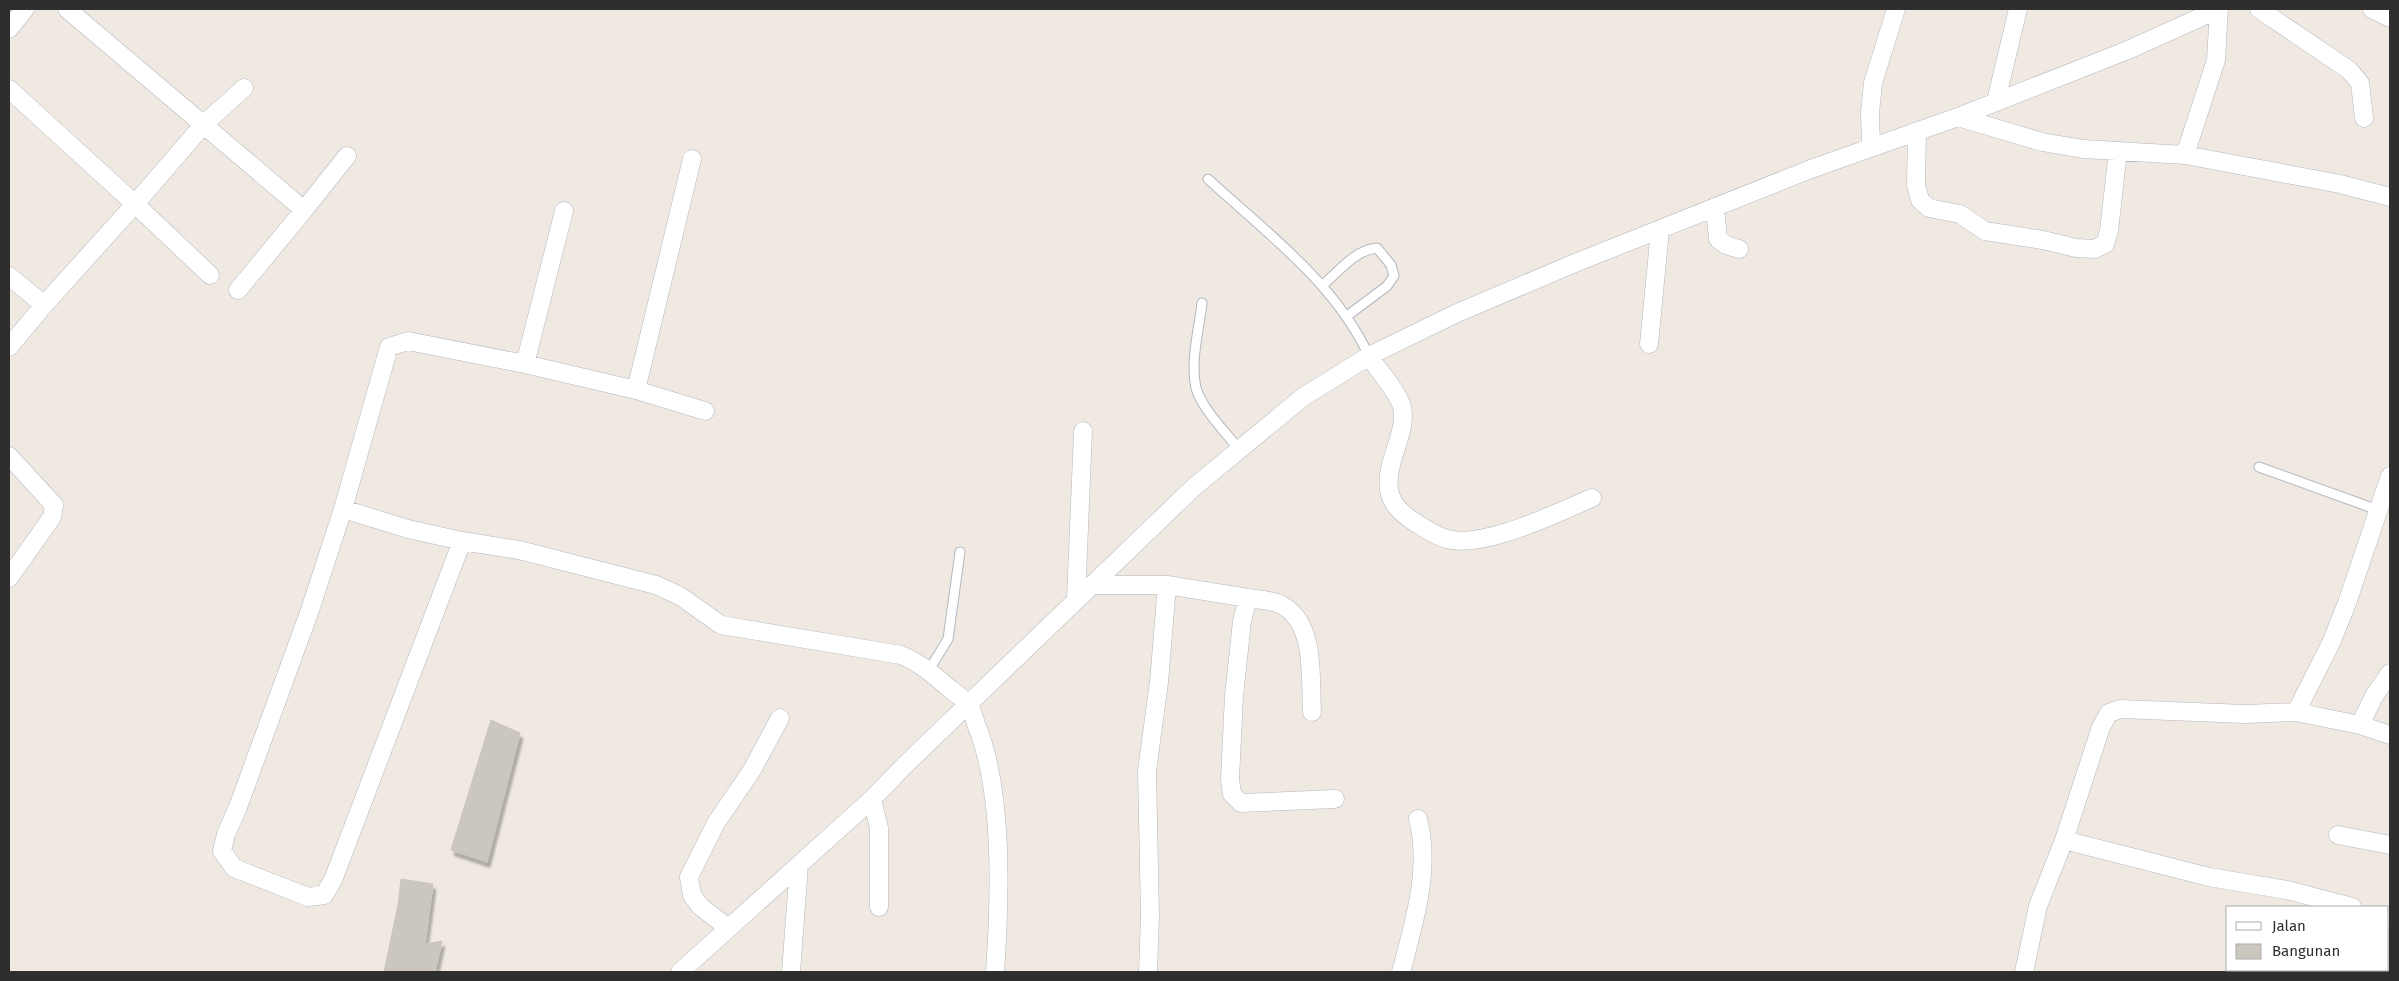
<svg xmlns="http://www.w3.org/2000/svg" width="2399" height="981" viewBox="0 0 2399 981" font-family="'Fira Sans',sans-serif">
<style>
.building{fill:#cbc7bf;stroke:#cbc5ba;filter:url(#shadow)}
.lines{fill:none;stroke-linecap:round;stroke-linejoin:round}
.lane-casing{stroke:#b4b7c1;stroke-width:11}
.street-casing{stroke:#b4b7c1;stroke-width:19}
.lane{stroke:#fff;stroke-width:9}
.street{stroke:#fff;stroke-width:18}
</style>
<defs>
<filter id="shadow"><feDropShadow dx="3" dy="5.5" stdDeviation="1" flood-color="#0004"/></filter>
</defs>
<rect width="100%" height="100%" fill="#efe9e1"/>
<path class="building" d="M491,720L520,733L487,862L451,850Z
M401,879L433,884L425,944L442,941L435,972H384L398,905Z"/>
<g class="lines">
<defs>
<path id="lane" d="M1208,179C1267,233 1335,283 1369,356
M1323,285C1339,271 1355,250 1377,248L1391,265L1394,276L1387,286L1347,316
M1202,303C1199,330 1190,361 1196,388C1201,407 1226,433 1238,448
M2259,467L2378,510
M929,670L948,639L960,552"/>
<path id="street" d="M67,9L304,210L238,290
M2259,9L2349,70L2360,83L2364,118
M2372,9L2390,18
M9,29L25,9
M9,89L135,204L204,124L244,88
M1996,101L2018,9
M1958,117L2042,142L2083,149L2185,155L2340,184L2390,197
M1917,131L1916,185L1920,200L1929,208L1960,214L1985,231L2043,240L2076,248L2095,249L2105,244L2109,231L2118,151
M1871,146L1870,113L1873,83L1896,9
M2185,155L2216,60L2219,9
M1715,207L1718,239L1726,245L1739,249
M304,210L347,156
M9,276L44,305L9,347
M44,305L135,204L210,275
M1649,344L1660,230
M1369,356C1377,369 1399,393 1402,407C1408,432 1385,462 1389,489C1391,504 1401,513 1413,521C1423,527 1435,536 1447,539C1484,549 1556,513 1592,498
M525,364L564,211
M636,390L692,159
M705,411L636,390L525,364L408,341L389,347L343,509L310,610L238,807L226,834L222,851L234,868L308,897L324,895L333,880L462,541L519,550L656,585L680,596L721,625L901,655C920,663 934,675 950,689C956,694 963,698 968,704C972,709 974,718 976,724C1004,791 1000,900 995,972
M9,456L54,505L52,517L9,578
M343,509L408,529L462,541
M1091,585H1167L1248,598L1242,621L1234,696L1230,779L1232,794L1241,803L1335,799
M1248,598C1260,600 1275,600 1285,607C1316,627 1310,680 1312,712
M1076,600L1083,431
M2296,712L2331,643L2347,603L2390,476
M2360,725L2374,696L2390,673
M872,799L879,828V907
M2338,835L2390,845
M2064,840L2209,877L2287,890L2352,907
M2388,916L2390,917
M728,928L700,906L692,895L689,877L716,823L752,770L780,718
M680,972L872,799L905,765L1194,487L1303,397L1369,356L1455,314L1575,263L1811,169L1958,117L2128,50L2219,9
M791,972L799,865
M1148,972L1150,916L1147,771L1159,682L1167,585
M1401,972C1414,923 1431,869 1418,819
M2024,972L2038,906L2064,840L2101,727L2109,713L2120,709L2245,714L2296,712L2360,725L2390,735"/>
</defs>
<use href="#lane" class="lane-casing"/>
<use href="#street" class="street-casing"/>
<use href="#lane" class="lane"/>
<use href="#street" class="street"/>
</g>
<rect width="2399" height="981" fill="none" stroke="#2e2e2e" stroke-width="20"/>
<rect x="2226" y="906" width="162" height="65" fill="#ffffff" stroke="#ababab"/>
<rect x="2236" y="922" width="25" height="8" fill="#ffffff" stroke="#ababab"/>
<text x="2272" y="931" font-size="15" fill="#2e2e2e">Jalan</text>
<rect x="2236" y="944" width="25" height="15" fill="#cbc7bf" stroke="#ababab"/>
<text x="2272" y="956" font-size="15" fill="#2e2e2e">Bangunan</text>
</svg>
